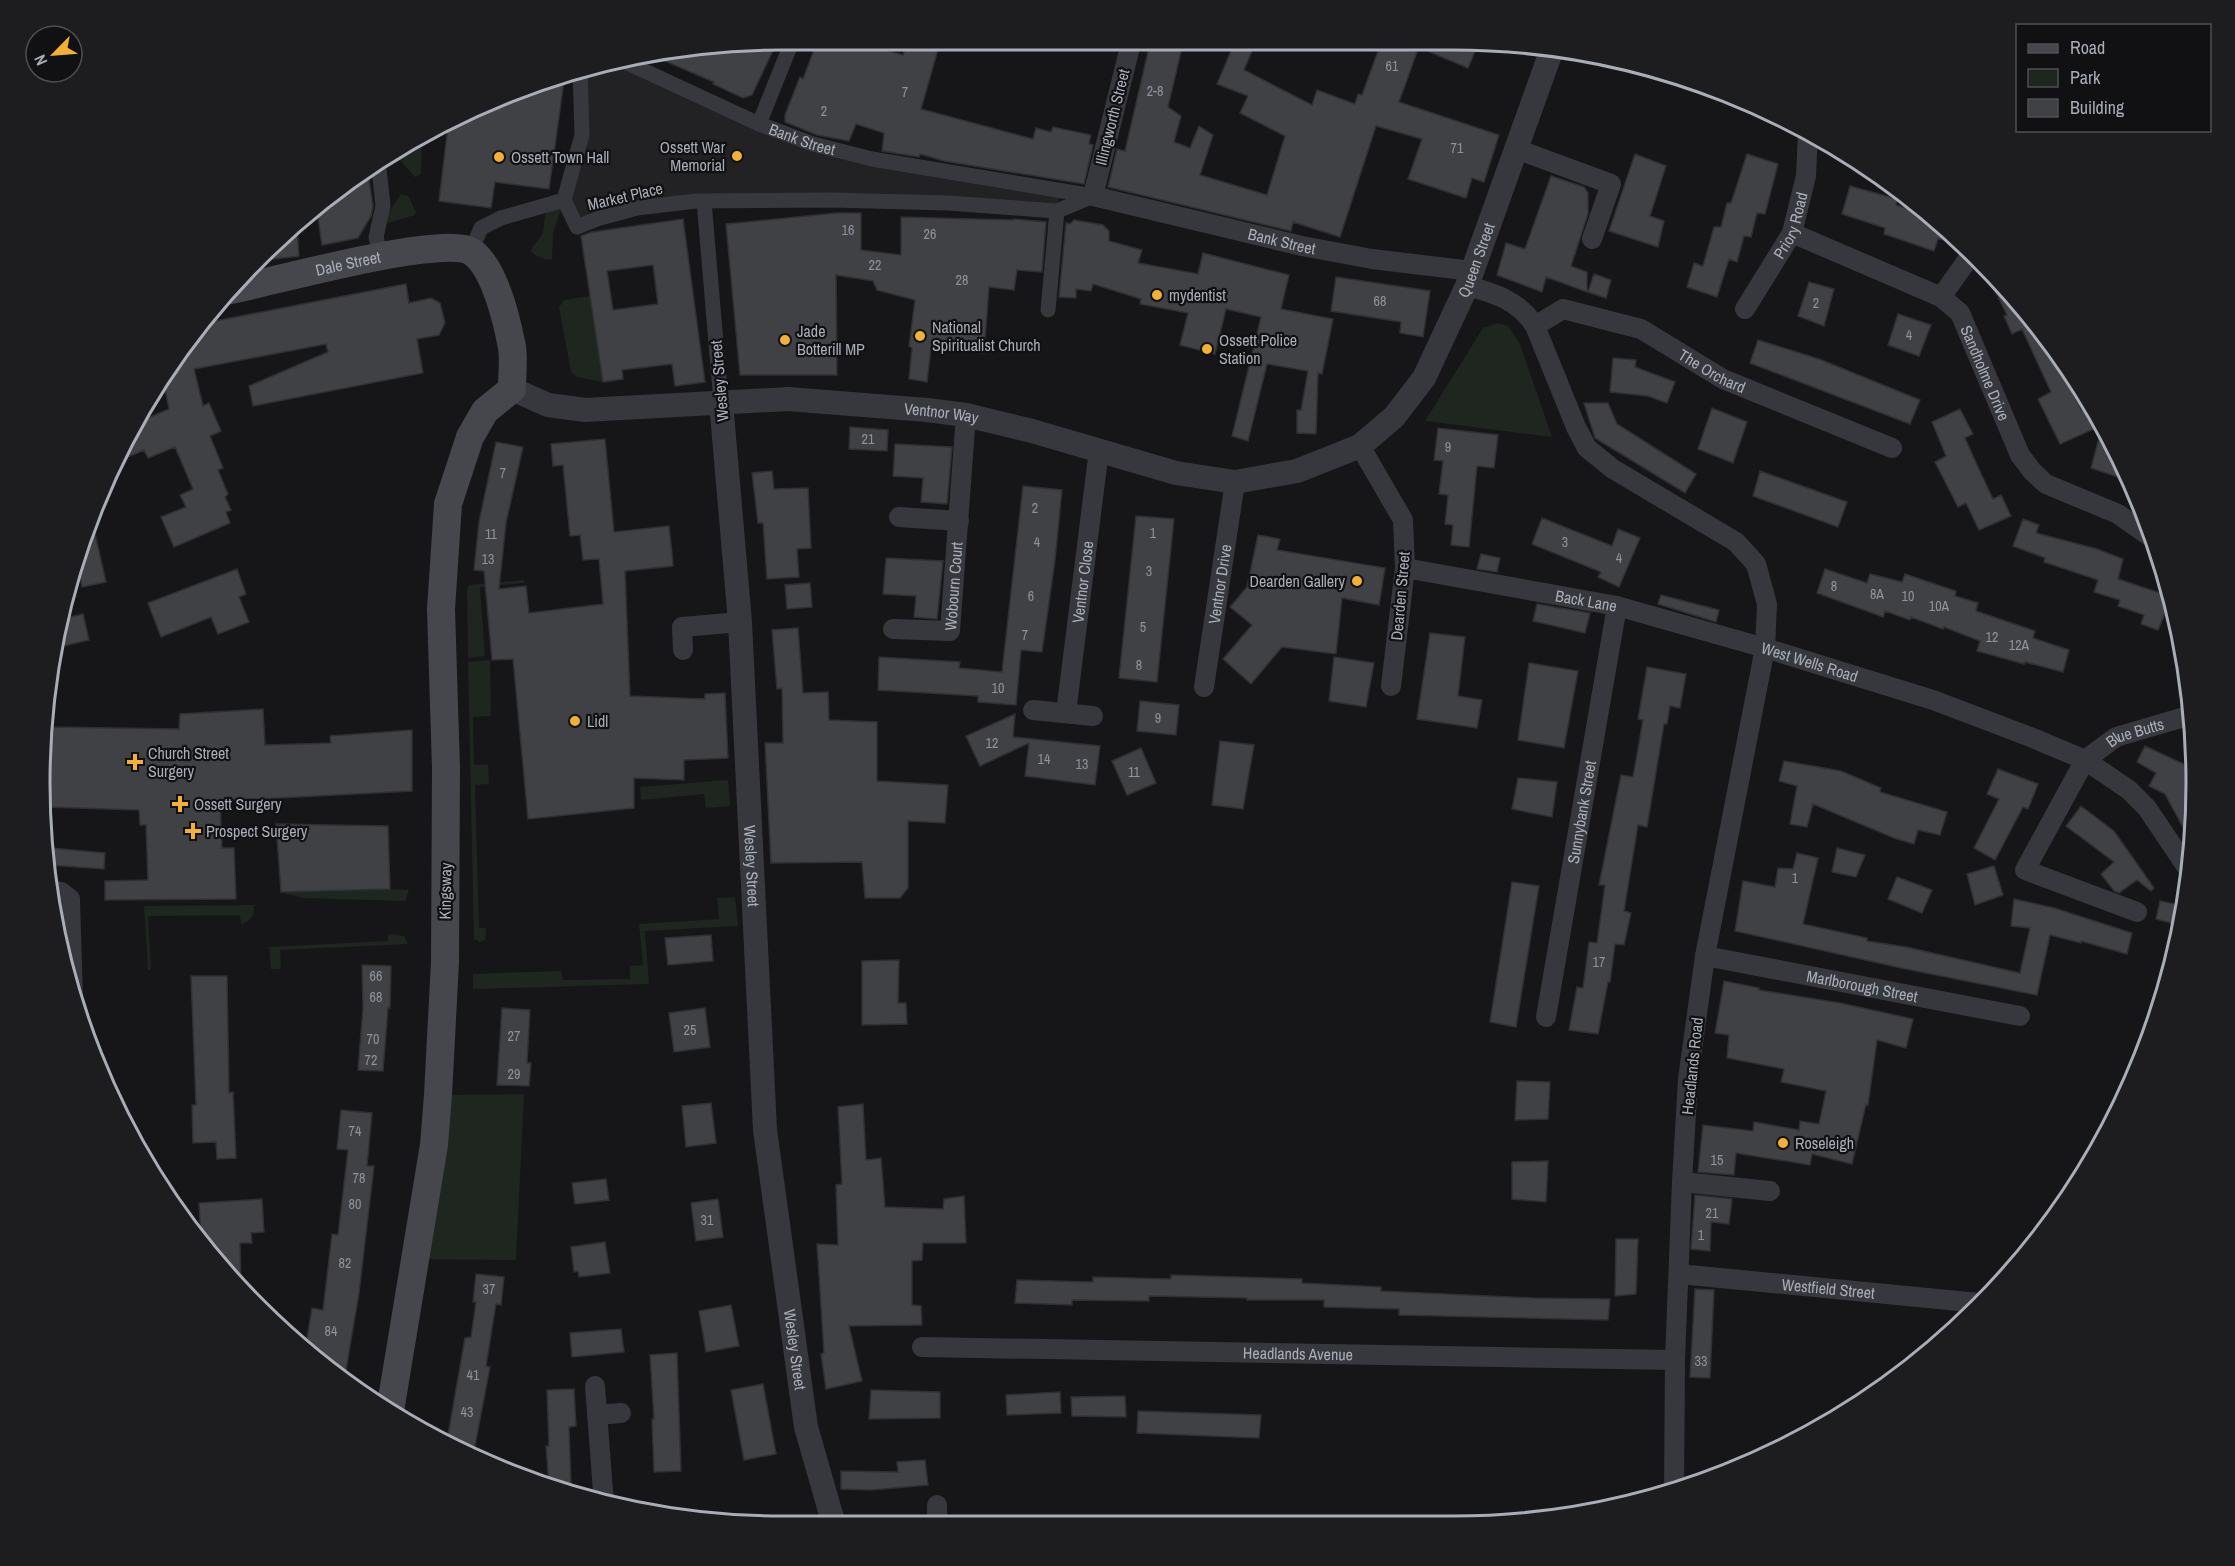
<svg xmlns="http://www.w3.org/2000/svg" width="2235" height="1566" viewBox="0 0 2235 1566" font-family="'Archivo Narrow',sans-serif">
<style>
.built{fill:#222225}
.green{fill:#1e261f}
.building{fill:#404145;stroke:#303034;stroke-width:1.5;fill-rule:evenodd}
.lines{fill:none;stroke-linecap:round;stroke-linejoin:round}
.pedestrian{stroke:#37383d;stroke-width:15}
.minor{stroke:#37383d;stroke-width:20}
.tertiary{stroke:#37383d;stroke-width:24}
.secondary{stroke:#45474d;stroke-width:28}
.poi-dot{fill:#f2b134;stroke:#111113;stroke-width:2}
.labels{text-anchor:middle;stroke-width:4.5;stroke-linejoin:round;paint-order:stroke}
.number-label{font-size:14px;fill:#8e929b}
.street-label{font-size:16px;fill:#a8adb8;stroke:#111113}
.poi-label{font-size:16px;fill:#a8adb8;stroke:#111113;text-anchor:start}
.rim{fill:none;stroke:#a8adb8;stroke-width:3}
</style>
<rect width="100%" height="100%" fill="#161618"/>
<path class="built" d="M621,60L813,144L1061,192L1057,211L714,200L577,227L564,200L582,135L580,68L590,64Z"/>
<path class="green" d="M422,134L421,174L415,177L392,151Z
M401,194L408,196L416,212L415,215L388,223L385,221V218Z
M552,206L560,207L561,210L553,232L552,259C542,260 538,257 530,251L543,233L545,215Z
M590,296L603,382L577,377L571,372L559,307L564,300Z
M1498,323L1508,326L1520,344L1552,437L1425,421L1483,328Z
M524,580V583L480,587L485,656L468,658L467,588L469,585Z
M490,660L491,716L473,717L474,765H488L489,784L475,785L479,928H486L485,940L480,942L474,939L468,662Z
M728,780L730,806L706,808L704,794L641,800L640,787Z
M390,889L409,890L405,901L303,898L281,892Z
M735,897L738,926L645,931L649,984L473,989V974L561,971L563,980L630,979V966L643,965L639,924L719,919L717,898Z
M254,905C255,916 251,921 241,924L240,915L148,916L151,970H148L144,906Z
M391,934L404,936L408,944L280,950L281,969H271L269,947L388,941V935Z
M524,1094L516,1260L415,1259L438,1095Z"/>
<path class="building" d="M818,39H859L858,42L903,55L908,39H941L921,109L1033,139L1036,128L1051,132L1053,127L1091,135L1089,144L1093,145L1084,184L944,161L920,154L919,157L882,151L884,133L856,124L849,141L817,135L785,122V115L800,77L803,79Z
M1151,39H1184L1168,107L1181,116L1174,142L1190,148L1199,126L1213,135L1200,175L1267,195L1285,136L1240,113L1248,96L1217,84L1236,39H1257L1244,70L1312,105L1317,90L1355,104L1358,94L1362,95L1382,40L1417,52L1399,102L1499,135L1484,182L1472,178L1466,198L1408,179L1422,139L1376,126L1340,237L1293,222L1291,231L1108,187L1117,149L1125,151Z
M1399,39H1452L1479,42L1468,68Z
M778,40L752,95L743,98L713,84L714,82L653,56Z
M565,74L549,189L495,182L491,208L439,201L449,118Z
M1635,154L1666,166L1650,216L1664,221L1658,247L1609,231Z
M1747,154L1778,164L1765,214L1757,213L1751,237L1744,236L1737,262L1729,259L1717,297L1687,287L1694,263L1703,266L1714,227H1721L1727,203H1731Z
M367,167L373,206L371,216L358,238L322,245L317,211Z
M1551,176L1584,187L1588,193V214L1571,266L1587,272V292L1546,277L1542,292L1497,275L1506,243L1525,249Z
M1850,186L1897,199L1896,205L1930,216L1957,241L1938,239L1934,251L1884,234L1885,228L1842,214Z
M836,213H861V250L901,255V217L1013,220V219L1046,222L1042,272L1017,270L1014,290L989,287L984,353L931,348L927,382L909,379L912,348L909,346L915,300L877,290L873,281L836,275L837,375H740L726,224Z
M683,219L705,382L675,386L672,364L622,370L623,379L603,382L581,236L592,232ZM653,265L658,304L613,310L607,271Z
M1074,220L1103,225L1109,231V241L1142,250L1138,263L1198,274L1203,253L1289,275L1281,309L1333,319L1322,374L1318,373L1316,434L1297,433V410H1301L1308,371L1267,364L1248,441L1232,436L1261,317L1226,309L1215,354L1180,345L1188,313L1140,304L1141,299L1093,284L1091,291L1076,289V298L1059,297L1066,223L1070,224Z
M297,228L299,256L259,261L268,254Z
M1594,274L1611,280L1606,298L1588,292Z
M1992,275L2011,292L2070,374L2065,376L2082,411L2086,409L2096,428L2060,444L2038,399L2051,392L2022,329L2012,334L2004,316L2007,315L1988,277Z
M1336,277L1430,291L1423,337L1400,333L1401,322L1331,311Z
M1809,282L1834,289L1824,326L1798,316Z
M406,284L409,303L431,298L440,303L445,323L439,335L417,339L423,373L253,406L249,386L328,352L326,344L194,369L203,406L209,403L221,431L210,436L223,468L218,470L228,494L225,497L231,510L226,512L230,523L174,547L161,517L186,507L180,495L193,489L175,447L148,458L144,450L114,463L136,423L169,409L162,373L200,324Z
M1898,314L1931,325L1919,356L1888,345Z
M1758,340L1819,359L1920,400L1910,424L1750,363Z
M1613,358L1636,360L1635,367L1675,382L1667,403L1648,396L1610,392Z
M1584,403H1608L1617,424L1696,474L1685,493L1595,438Z
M1712,408L1747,422L1733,463L1698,449Z
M1960,409L1973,434L1965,438L1977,465L1993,499L2001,495L2011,516L1979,530L1966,503L1958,507L1935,462L1946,456L1932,422Z
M850,427L888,430L887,451L849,449Z
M1438,428L1498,435L1494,468L1477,466L1469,547L1451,545L1453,525L1445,524L1448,495L1439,494L1443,461L1434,460Z
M2100,434L2108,450L2111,443L2127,480L2091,468Z
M605,439L614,532L669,526L672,553L673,566L625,571L630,696L705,699V694L725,693L728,758L684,760V780L634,778V808L528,819L513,659L492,660L484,571L474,570L479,522L496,442L523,447L506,523L499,589L526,586L529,613L603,604L599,559L583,560L580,535L570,536L563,465L553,466L551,444Z
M895,444L952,447L947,504L921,502L923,478L893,476Z
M772,471L774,489L808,488L811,548L797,549L799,577L767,579L763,523H758L752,473Z
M1760,471L1847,502L1838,527L1753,496Z
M1023,486L1062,490L1055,560L1042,652L1021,650L1016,705L978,702V696L878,690L879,657L960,662L959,668L1002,672Z
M91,516L106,582L82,587L78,566Z
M1136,516L1174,519L1157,682L1119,678Z
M1542,518L1612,546L1618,529L1640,538L1619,587L1598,577L1601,572L1532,544Z
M2023,519L2039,525L2036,533L2097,549L2123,559L2118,579L2169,596L2170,601L2158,630L2141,624L2144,615L2118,606L2120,600L2094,592L2098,580L2044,562L2045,558L2013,546Z
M1258,535L1280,539L1277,550L1385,568L1379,605L1342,598L1336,654L1282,647L1251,684L1223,659L1252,625L1230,607L1247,587Z
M1481,554L1500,558L1497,572L1477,569Z
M886,558L943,561L937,619L914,617L916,596L883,594Z
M237,569L246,594L239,597L249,622L218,634L211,617L161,637L148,603Z
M1825,569L1867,583L1870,574L1902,582L1905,574L1956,591L1955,596L1978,603L1976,611L2035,631L2033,638L2069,650L2063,672L2025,662L2024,664L1977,651L1980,641L1944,627L1943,629L1911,617L1910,620L1885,611L1883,617L1817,593Z
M810,583L812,607L787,609L785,585Z
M1661,595L1719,610L1716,622L1658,604Z
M1537,604L1590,613L1585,633L1533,621Z
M83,614L89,640L55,648L63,619Z
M798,628L803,693L828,692L829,720L877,722V781L948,785L945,823L908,821V888L900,898H865L862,862L771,863L765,743H783L782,688L777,689L772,630Z
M1430,633L1465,637L1458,696L1482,700L1477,728L1417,719Z
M1334,657L1374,663L1366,707L1329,701Z
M1529,663L1578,671L1564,748L1518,740Z
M1647,667L1686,674L1680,708L1670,706L1667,724H1664L1647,827L1638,825L1624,911L1631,913L1624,945L1615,944L1610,982H1608L1598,1034L1569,1030L1577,987L1583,988L1589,942L1597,943L1605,885H1599L1621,775L1633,777L1643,720L1638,719Z
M1140,701L1179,705L1176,735L1137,731Z
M263,709L265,745L331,743L330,736L412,730V791L220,801L222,848H234L236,899L105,900V881L148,880L146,825H140L139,810L45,807V760H51V727L179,729L180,714Z
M1015,714L1013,737L1100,746L1095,785L1025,776L1029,743L980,766L966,736Z
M1220,741L1254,745L1243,809L1212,805Z
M2145,746L2192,768L2194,831L2192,844L2165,794L2149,786L2156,773L2137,762Z
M1141,748L1156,783L1127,795L1112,761Z
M1784,761L1841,771L1881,788L1880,792L1947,812L1940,835L1918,830L1914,844L1894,838L1813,804L1807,827L1790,824L1797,786L1779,781Z
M1998,769L2038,784L2028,809L2023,807L1995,860L1974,848L1999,799L1987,794Z
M1518,778L1557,782L1552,817L1512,809Z
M2081,806L2114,831L2154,888L2151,891L2137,880L2119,893L2114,891L2101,874L2114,862L2066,826Z
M276,824L388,826L390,889L281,892Z
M51,848L105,853L104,869L49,865Z
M1837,848L1865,855L1856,877L1832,872Z
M1797,853L1818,858L1803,924L1867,938V941L1906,947L2020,973L2030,928L2011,926L2014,899L2054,908L2132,933L2127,954L2081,941V943L2050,935L2037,995L1901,968L1735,931L1743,881L1775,887L1778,868L1793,869Z
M1994,866L2003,895L1975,905L1967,874Z
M1897,877L1932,890L1922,913L1888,899Z
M1512,882L1539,886L1516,1027L1490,1022Z
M2160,901L2180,905L2175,924L2156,919Z
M711,935L713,961L668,965L665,938Z
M899,960L898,1003H906L907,1024L862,1025V961Z
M362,965L391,966L390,1008H388L383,1071L358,1070L363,1008Z
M191,976H227L229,1093L233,1092L236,1158L217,1159L216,1142L193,1143L192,1105H196Z
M1724,981L1759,988V990L1840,1003L1913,1019L1906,1048L1877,1040L1868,1105L1866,1104L1852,1164L1812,1154L1810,1165L1736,1153L1734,1175L1698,1172L1703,1125L1753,1131L1754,1122L1799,1130L1800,1121L1819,1124L1826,1091L1781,1082L1784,1069L1727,1058L1729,1035L1715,1033Z
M502,1008L530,1010L527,1063H531L529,1086L497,1085Z
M705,1008L710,1047L674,1052L669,1013Z
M1517,1081L1550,1082L1548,1119L1515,1120Z
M711,1103L716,1143L686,1147L682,1106Z
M863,1104L866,1160L881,1158L885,1207L943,1209L944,1199L964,1196L966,1243H923L922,1260L912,1261V1305L921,1306L922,1325L849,1326L862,1381L826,1389L821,1354L824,1353L817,1244L838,1245L836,1185L842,1184L838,1107Z
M341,1110L372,1113L367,1166H374L359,1293L344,1382L330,1373L305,1350L312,1308L323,1310L332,1234L338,1235L348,1150L337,1149Z
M1548,1161L1546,1202L1512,1199V1162Z
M606,1179L609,1200L575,1204L572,1183Z
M1695,1195L1732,1199L1729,1224L1711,1222L1710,1251L1691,1249Z
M262,1199L264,1232L251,1233L252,1243H240L241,1290L224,1274L201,1240L199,1203Z
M718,1199L723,1237L696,1241L691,1203Z
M1616,1239H1638L1636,1294L1615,1296Z
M605,1242L610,1273L579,1277L578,1271L574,1272L571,1247Z
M476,1274L504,1277L501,1305L496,1304L486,1366L490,1367L475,1446L447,1441L465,1338L471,1337L476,1302H473Z
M1171,1275L1302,1279V1283L1381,1287V1291L1533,1298L1610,1299L1608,1320L1399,1315V1309L1324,1307V1300H1247V1298L1149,1296V1301L1072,1300V1305L1015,1303L1017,1280L1093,1282V1277L1171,1279Z
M1695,1289L1714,1290L1710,1378L1690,1377Z
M731,1305L739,1346L706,1352L699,1311Z
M621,1329L624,1352L572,1357L570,1333Z
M677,1353L681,1471L654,1472L652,1419H654L650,1355Z
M763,1384L776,1454L744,1460L731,1390Z
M574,1389L576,1426L569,1427L571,1485L549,1486L546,1446H549L547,1390Z
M871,1390L940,1392V1418L869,1419Z
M1060,1392L1061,1413L1007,1415L1006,1395Z
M1125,1396L1126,1417L1072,1416L1071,1397Z
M1138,1411L1261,1415L1259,1438L1137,1433Z
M925,1460L928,1485L871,1490L841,1489V1471L898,1472L897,1462Z"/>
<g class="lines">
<g class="pedestrian">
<path id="s1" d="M621,60L759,124L813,144L872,159L1093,196"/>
<path d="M580,68L582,135L564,200L577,227L597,219L637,208L696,201L831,200L948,203L1057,211L1093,196"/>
<path d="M759,124L793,39"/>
<path d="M378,159L383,206L376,237L381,257"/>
<path d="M704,201L721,402"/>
<path d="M471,251L481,228L501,218L564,200"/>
<path d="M1048,310L1057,211"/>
</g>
<g class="minor">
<path id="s2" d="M1132,39L1093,196L1302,246L1372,259L1472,271"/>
<path d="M1516,149L1611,184L1592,239"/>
<path id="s3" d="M1792,233L1941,297L1960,313L2020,455L2032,471L2046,484L2118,514L2155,540"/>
<path d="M1467,286C1495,293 1519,301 1535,326L1576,427L1587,448L1613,469L1736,542L1756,564L1767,604L1765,648L1705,956L1688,1079L1682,1182L1675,1360L1674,1491"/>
<path d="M1941,297L1971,255"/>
<path id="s4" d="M1745,309L1792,233L1806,176L1808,131"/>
<path id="s5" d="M1535,326L1563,309L1641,329L1723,379L1892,448"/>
<path d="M1360,446L1403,520L1405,568L1391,686"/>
<path d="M899,517L959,521"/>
<path id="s6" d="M1405,568L1617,606L1765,648L1933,700L2033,738L2085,760L2129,790L2147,808L2188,869"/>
<path id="s7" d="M893,629L950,631L966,415"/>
<path d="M683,650L682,627L740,622"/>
<path id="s8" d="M1204,687L1235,482"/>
<path d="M1033,710L1093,716"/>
<path id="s9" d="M1066,713L1099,450"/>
<path d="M47,890L61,892L70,899L73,999"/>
<path id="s10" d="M2137,912L2025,870L2085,760L2116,737L2191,715"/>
<path id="s11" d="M1705,956L2020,1016"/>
<path id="s12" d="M1546,1017L1617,606"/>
<path d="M1682,1182L1770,1191"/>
<path id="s13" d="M1679,1274L1979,1303"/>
<path id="s14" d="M922,1347L1675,1360"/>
<path d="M595,1386L604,1504"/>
<path d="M597,1415L621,1413"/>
<path d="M937,1524V1505"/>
</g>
<g class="tertiary">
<path id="s15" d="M512,389L548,405L585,410L788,399L927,410L966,415L1032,431L1176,473L1235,482L1297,471L1360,446L1394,417L1424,378L1467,286L1552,49"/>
<path id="s16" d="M721,402L740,622L765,1130L806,1427L834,1525"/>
</g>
<path class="secondary" id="s17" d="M225,291C267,284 443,233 472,252C495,268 507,321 512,347C514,360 512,375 512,389L485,411L470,437L448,504L441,609L446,768L445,962L438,1095L434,1145L390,1411"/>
</g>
<g class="poi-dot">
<circle cx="737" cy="156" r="6"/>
<circle cx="499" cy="157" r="6"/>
<circle cx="1157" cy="295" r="6"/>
<circle cx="920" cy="336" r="6"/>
<circle cx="785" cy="340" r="6"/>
<circle cx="1207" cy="349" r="6"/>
<circle cx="1357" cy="581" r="6"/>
<circle cx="575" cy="721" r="6"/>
<path d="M132 753h6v6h6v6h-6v6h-6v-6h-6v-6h6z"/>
<path d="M177 795h6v6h6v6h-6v6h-6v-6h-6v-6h6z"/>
<path d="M190 822h6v6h6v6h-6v6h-6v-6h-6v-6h6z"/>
<circle cx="1783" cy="1143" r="6"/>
</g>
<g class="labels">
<g class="number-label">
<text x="1392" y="71">61</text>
<text x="1155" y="96">2-8</text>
<text x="905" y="97">7</text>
<text x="824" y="116">2</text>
<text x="1457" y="153">71</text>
<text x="848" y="235">16</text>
<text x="930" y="239">26</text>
<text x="875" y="270">22</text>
<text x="962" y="285">28</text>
<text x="1380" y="306">68</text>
<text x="1816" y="308">2</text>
<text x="1909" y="340">4</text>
<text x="868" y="444">21</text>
<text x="1448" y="452">9</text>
<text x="503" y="478">7</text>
<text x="1035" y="513">2</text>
<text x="1153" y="538">1</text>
<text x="491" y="539">11</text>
<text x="1037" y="547">4</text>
<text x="1565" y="547">3</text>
<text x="1619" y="563">4</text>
<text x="488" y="564">13</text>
<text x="1149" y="576">3</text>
<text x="1834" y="591">8</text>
<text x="1877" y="599">8A</text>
<text x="1031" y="601">6</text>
<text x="1908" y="601">10</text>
<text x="1939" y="611">10A</text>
<text x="1143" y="632">5</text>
<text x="1025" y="640">7</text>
<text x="1992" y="642">12</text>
<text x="2019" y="650">12A</text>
<text x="1139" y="670">8</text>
<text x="998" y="693">10</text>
<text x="1158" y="723">9</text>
<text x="992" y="748">12</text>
<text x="1044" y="764">14</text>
<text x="1082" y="769">13</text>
<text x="1134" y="777">11</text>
<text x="1795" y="883">1</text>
<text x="1599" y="967">17</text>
<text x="376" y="981">66</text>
<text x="376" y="1002">68</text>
<text x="690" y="1035">25</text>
<text x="514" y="1041">27</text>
<text x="373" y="1044">70</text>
<text x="371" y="1065">72</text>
<text x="514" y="1079">29</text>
<text x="355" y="1136">74</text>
<text x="1717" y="1165">15</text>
<text x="359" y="1183">78</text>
<text x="355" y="1209">80</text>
<text x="1712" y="1218">21</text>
<text x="707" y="1225">31</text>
<text x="1701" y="1240">1</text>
<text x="345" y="1268">82</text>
<text x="489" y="1294">37</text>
<text x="331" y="1336">84</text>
<text x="1701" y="1366">33</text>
<text x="473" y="1380">41</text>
<text x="467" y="1417">43</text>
</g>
<g class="street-label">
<text transform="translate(1112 117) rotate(-76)" y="6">Illingworth Street</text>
<text dy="6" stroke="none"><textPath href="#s1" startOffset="198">Bank Street</textPath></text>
<text transform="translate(625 196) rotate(-13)" y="6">Market Place</text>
<text dy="6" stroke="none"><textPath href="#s4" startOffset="96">Priory Road</textPath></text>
<text dy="6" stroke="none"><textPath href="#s2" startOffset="356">Bank Street</textPath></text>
<text dy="6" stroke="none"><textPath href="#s15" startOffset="1090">Queen Street</textPath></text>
<text dy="6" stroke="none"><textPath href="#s17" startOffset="126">Dale Street</textPath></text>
<text dy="6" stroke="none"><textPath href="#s5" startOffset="196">The Orchard</textPath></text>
<text dy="6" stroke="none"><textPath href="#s3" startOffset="252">Sandholme Drive</textPath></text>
<text transform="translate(719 381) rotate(-95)" y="6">Wesley Street</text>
<text dy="6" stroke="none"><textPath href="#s15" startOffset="434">Ventnor Way</textPath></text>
<text dy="6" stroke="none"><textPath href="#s9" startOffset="132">Ventnor Close</textPath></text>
<text dy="6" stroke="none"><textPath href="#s7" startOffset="102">Wobourn Court</textPath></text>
<text dy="6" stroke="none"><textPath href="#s8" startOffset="104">Ventnor Drive</textPath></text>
<text transform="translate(1400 596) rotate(-85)" y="6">Dearden Street</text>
<text dy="6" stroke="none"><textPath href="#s6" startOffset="184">Back Lane</textPath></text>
<text dy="6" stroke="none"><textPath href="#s6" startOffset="416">West Wells Road</textPath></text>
<text dy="6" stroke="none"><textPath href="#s10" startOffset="303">Blue Butts</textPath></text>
<text dy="6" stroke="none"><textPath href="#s12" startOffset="208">Sunnybank Street</textPath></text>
<text dy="6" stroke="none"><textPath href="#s16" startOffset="465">Wesley Street</textPath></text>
<text transform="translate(445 891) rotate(-89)" y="6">Kingsway</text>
<text dy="6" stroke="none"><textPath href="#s11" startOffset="160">Marlborough Street</textPath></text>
<text transform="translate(1692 1066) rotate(-84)" y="6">Headlands Road</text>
<text dy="6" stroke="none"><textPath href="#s13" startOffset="150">Westfield Street</textPath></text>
<text dy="6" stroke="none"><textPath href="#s16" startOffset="951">Wesley Street</textPath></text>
<text dy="6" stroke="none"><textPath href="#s14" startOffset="376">Headlands Avenue</textPath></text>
</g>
<g class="poi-label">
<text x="725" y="153" text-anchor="end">Ossett War<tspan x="725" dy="18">Memorial</tspan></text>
<text x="511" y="163">Ossett Town Hall</text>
<text x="1169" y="301">mydentist</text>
<text x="932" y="333">National<tspan x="932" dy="18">Spiritualist Church</tspan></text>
<text x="797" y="337">Jade<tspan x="797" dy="18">Botterill MP</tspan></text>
<text x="1219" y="346">Ossett Police<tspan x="1219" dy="18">Station</tspan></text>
<text x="1345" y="587" text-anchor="end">Dearden Gallery</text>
<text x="587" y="727">Lidl</text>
<text x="148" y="759">Church Street<tspan x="148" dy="18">Surgery</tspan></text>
<text x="194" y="810">Ossett Surgery</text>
<text x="206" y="837">Prospect Surgery</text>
<text x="1795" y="1149">Roseleigh</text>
</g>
</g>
<path d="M0 0H2235V1566H0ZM783 50H1453A733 733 0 0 1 2186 783V783A733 733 0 0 1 1453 1516H783A733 733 0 0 1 50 783V783A733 733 0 0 1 783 50Z" fill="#1d1d20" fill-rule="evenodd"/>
<path class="rim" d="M783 50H1453A733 733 0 0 1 2186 783V783A733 733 0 0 1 1453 1516H783A733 733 0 0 1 50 783V783A733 733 0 0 1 783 50Z"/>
<rect x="2016" y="24" width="195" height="108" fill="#111113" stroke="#4d4f55" stroke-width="1.5"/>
<rect x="2028" y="44" width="30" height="9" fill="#45474d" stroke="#4d4f55" stroke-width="1.5"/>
<text x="2070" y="54" font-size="18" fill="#a8adb8">Road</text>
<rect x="2028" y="69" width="30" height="18" fill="#1e261f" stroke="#4d4f55" stroke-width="1.5"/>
<text x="2070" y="84" font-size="18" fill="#a8adb8">Park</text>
<rect x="2028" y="99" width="30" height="18" fill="#404145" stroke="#4d4f55" stroke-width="1.5"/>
<text x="2070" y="114" font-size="18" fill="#a8adb8">Building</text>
<g transform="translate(54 54) rotate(245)"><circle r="28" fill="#111113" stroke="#4d4f55" stroke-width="1.5"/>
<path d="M0-4.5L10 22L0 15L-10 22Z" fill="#f2b134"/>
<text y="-9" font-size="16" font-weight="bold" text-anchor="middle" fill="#a8adb8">N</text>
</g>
</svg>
